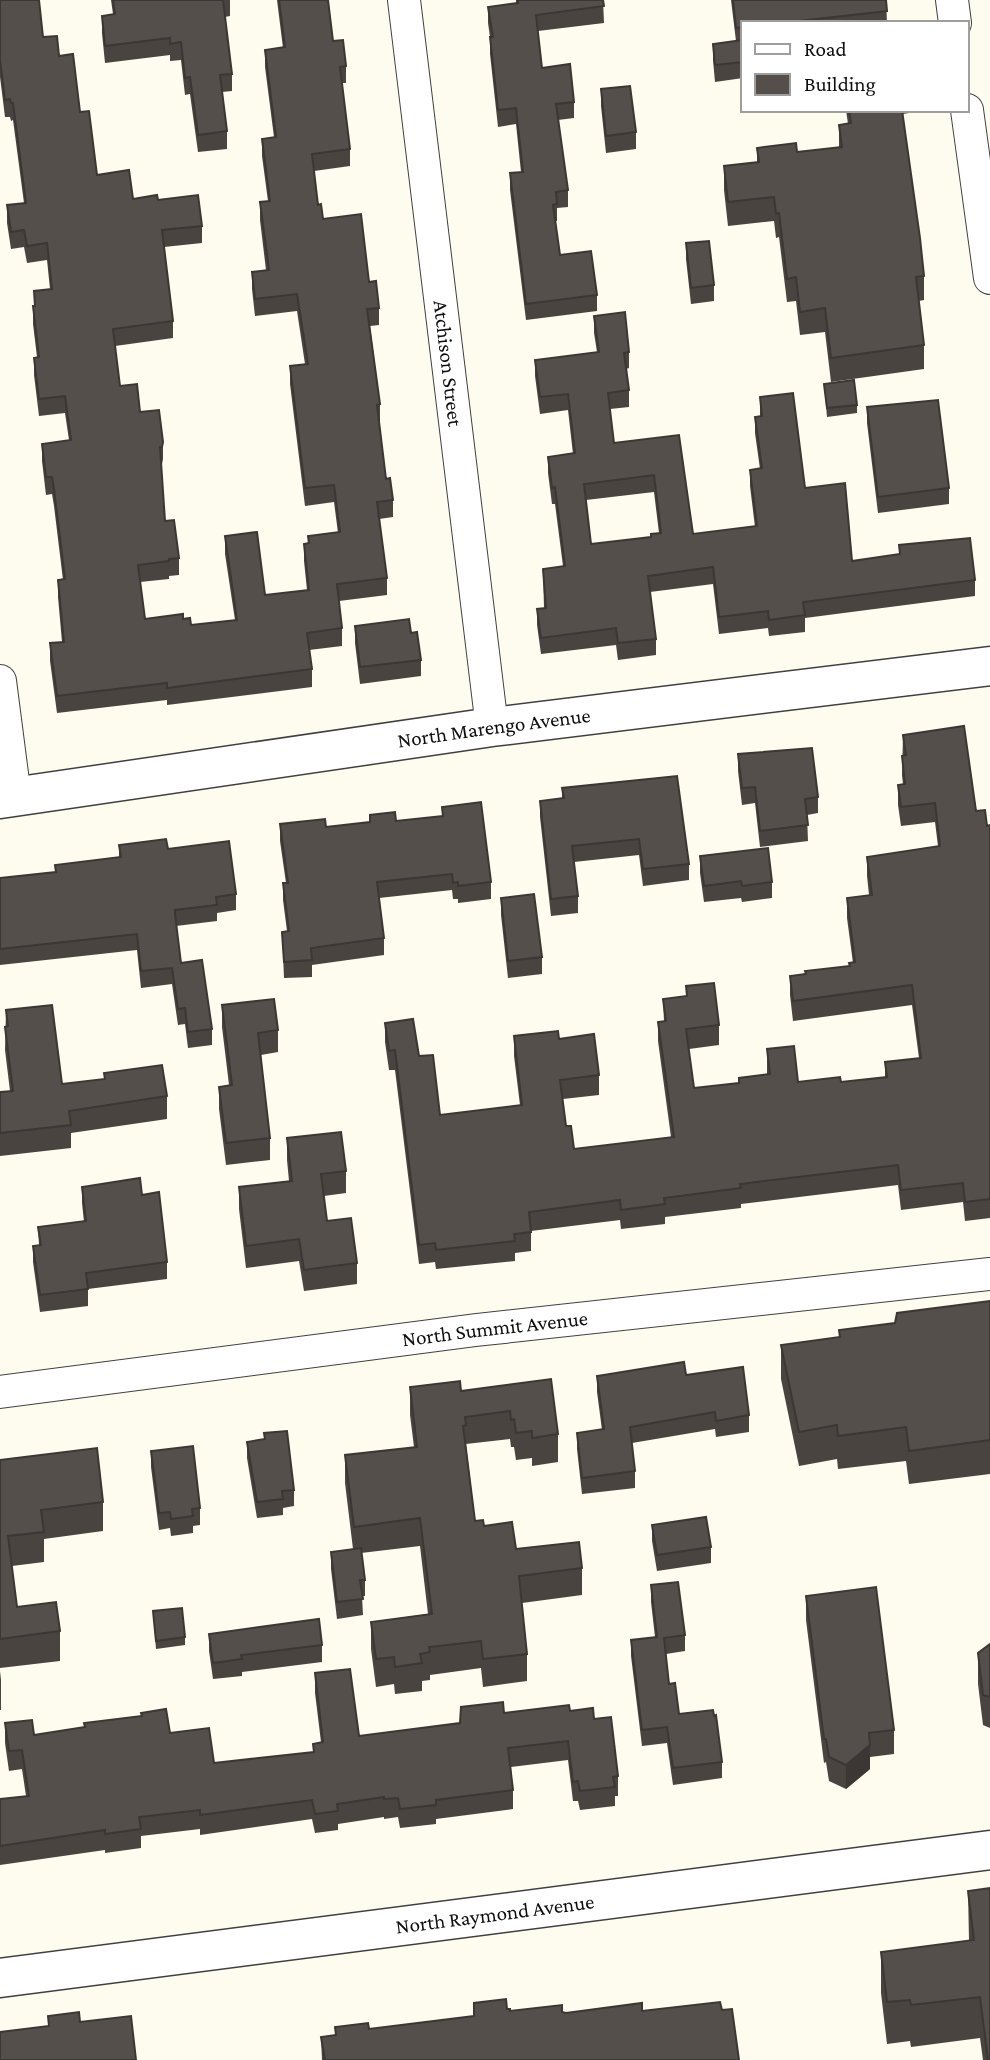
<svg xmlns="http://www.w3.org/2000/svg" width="990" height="2060" viewBox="0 0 990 2060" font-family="'Crimson Pro',serif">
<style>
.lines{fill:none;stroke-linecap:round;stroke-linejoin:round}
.minor-casing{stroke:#404040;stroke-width:34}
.tertiary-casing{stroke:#404040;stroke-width:41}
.minor{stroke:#fff;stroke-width:32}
.tertiary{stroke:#fff;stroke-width:38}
.wall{fill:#494440;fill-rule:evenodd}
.shaded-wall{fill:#3c3734}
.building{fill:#554f4b;stroke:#3c3734;stroke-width:2;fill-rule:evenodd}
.labels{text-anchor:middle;stroke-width:7;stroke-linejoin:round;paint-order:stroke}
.street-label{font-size:21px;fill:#0d0d0d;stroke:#fff}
</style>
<rect width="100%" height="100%" fill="#fefcef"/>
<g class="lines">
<defs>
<g id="minor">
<path id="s1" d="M404,0L492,727"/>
<path d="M952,0L955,23"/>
<path d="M967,110L990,278"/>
<path d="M0,681L15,797"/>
<path id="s2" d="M0,1392L476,1330L990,1274"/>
</g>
<g id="tertiary">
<path id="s3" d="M0,799L492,727L990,666"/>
<path id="s4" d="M0,1978L990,1850"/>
</g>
</defs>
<use href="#minor" class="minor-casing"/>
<use href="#tertiary" class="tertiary-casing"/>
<use href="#minor" class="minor"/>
<use href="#tertiary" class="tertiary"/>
</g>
<path class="wall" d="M0,0L43,37L59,56L80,112L97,175L133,199L158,200L202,226V243L164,247L173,321V338L115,346L120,386L163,442V459L162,464H161L165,521L179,558V575L169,576V579L140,582L145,619H183L191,625L235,620L225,554V536L265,595L307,590L304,561V544L308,543V536L338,533L334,502L305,506L290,384V366L305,364L297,311L255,316L252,289V272L266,270L260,220V202L268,201L262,156V139L274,137L265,67V50L283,48L277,0H328L333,41L346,66V83H342L350,149V166L314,171L318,205L323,219L369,282L379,308V325L370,326L380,404V421L379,422L386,479L393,500V517L379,519L387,578V595L339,601L342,628V646L309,650L312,669V687L167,705V700L57,713L50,661V643L62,642L58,597V580H63L54,506L52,494L46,495L42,461V444L69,440L65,413L39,416L34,375V358L37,357L33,324V306H34V291L50,289L47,260L27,263L24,247L11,249L7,223V205L24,203L13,120L11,121L10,117H5L0,77Z
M111,0H230V16L225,17L232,74V91L222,92L227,131V149L198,152L190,94L185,95L181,60L170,61V55L105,63L102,33V16L113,14Z
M516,0H603L604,23L538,31L542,68L574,102V118L558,120L568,190V207L557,208V221H555L560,255L597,295V311L526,320L510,190V173L521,172L516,124L498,127L490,54V37L488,23V7L516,3Z
M731,0H886L887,23H743V78L715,82L713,60V44L736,41Z
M601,89L636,132V149L606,153L601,106Z
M846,110H921V111L903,114L924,276V300L919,301L924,345V369L831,382L825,332L800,335L796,301L787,302L779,237L776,238L774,221L728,226L724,190V166L757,162V148L797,152L839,147V125L848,124Z
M686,243L714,285V301L691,304L686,259Z
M594,316L629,352V368L626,369L629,390V407L610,409L614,443L679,435L693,534L755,527L750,486V470L760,469L755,433V417L760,416V397L805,488L852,561L899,554V545L975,580V596L805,618V632L769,636L768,628L719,634L713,584L650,592L656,639V655L618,660L616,645L541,654L537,625V609L544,608L543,569L563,566L555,504H552L548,473V457L573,454L568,410L540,414L535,376V360L597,352L594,333ZM654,492L659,533L651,537L591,544L586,500Z
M824,384L857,405V413L827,417Z
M867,407L949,488V504L878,513L867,423Z
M355,626L411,633L421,660V676L360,684L355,643Z
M903,735L976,811L987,826L990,825V1218L965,1221L963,1202L901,1210L898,1185L741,1204V1208L665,1217V1224L621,1229L620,1220L531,1231V1251L515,1253V1261L436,1269L435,1262L419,1264L395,1070H389L385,1042V1023L419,1056L440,1115L520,1105L514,1056V1036L559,1039L599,1075V1095L563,1099L566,1126L574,1149L671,1137L658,1041V1022L664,1021L663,999L686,996V986L719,1025V1045L689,1049L694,1088L739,1083V1078L767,1074V1049L798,1082H841L885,1077V1062L919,1058L912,1005L793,1021L790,995V976L849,966L853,963L847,918V898L869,895L867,876V857L938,846L935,822L901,826L898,805V785L903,784L902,775Z
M738,754L818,797V813L807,815L808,841L760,847L755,803L742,805L738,771Z
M562,788L689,864V880L643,886L639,855L574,862L578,896V913L551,916L540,817V801L562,798Z
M442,807L491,882V899L458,903V899H453L452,890L379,898L384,938V955L312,965V977L284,978L282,932L287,931L283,900V883H286L280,841V824L326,827L370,822V815L396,821L442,816Z
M119,845L168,849L236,894V910L217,913V921L176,926L181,963L212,1029V1045L188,1048L185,1024L178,1025L172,984L141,988L137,950L0,965V878L55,872V865L119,857Z
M700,856L772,882V898L742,902L741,898L704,902L700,873Z
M501,898L542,957V974L508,978L501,915Z
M222,1005L278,1030V1052L261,1055L270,1138V1160L226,1165L219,1109V1087L229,1085L222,1027Z
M6,1010L62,1084L104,1079V1073L167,1096V1119L71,1133V1148L0,1156V1092L10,1091L5,1050Z
M287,1138L346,1171V1193L324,1196L327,1221L357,1263V1284L304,1291L299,1261L246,1268L239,1209V1187L289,1181L287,1160Z
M82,1187L142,1195L167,1262V1279L88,1289V1306L40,1312L33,1262V1246L39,1245L38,1227L84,1222L82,1203Z
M990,1301V1474L909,1484L906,1461L838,1469L837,1459L799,1466L781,1379V1345L839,1338V1330L895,1323Z
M686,1375L749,1415V1432L716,1437L715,1429L632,1443L635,1471V1488L582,1494L577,1449V1433L602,1430L597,1392V1376Z
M551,1379L558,1434V1462L532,1466V1458L516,1460L514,1447H511L510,1439L466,1444L475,1521L484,1526L516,1549L582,1568V1595L522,1603L527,1654V1681L483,1687L481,1668L430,1675V1680L422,1681V1691L395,1694L394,1684L376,1687L371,1649V1622L428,1614L420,1546L361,1553L365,1580V1596H362L363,1615L337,1619L331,1569V1552L353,1549L345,1483V1455L414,1447L410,1415V1387L461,1391Z
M264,1433L294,1490V1506L283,1508V1515L257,1518L247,1458V1442L264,1439Z
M151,1451L200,1508V1525L193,1526V1533L171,1536L170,1528L159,1530L151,1467Z
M0,1460L103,1502V1531L44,1539V1562L12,1566L17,1607L60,1631V1661L0,1668Z
M652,1525L711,1547V1563L657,1571L652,1541Z
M651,1585L685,1635V1651L666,1654L669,1684L679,1714L722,1762V1778L673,1785L667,1743L642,1746L631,1656V1640L655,1637L651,1602Z
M806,1596L894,1730V1754L870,1757V1769L846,1789L829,1781L826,1762L824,1763L806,1620Z
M153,1611L185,1637V1645L156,1649Z
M209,1634L322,1645V1662L242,1672V1676L213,1679L209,1651Z
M990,1644V1728L983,1725L978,1684V1653Z
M0,1671L1,1680V1710H0Z
M315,1673L359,1736L460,1723L504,1713L570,1711L594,1719L618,1776V1796H615V1806L580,1810L578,1801H573L568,1760L511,1767L513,1790V1809L436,1819V1824L400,1828L398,1817L384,1819V1817L338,1824V1830L315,1833L312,1819L200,1835V1829L141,1836V1848L105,1853V1850L0,1865V1799L26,1796L22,1769L9,1771L5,1743V1723L34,1735L170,1733L214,1763L313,1752V1744L321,1742L315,1693Z
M968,1891L990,2060H983L980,2038L911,2047L910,2041L887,2044L881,1993V1952L969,1941Z
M507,2009L510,2011L562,2012L566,2013L722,2010L739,2060H322L321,2037L335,2035V2027L369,2029L474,2016Z"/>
<path class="shaded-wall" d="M870,1745V1769L846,1789V1765Z"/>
<path class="building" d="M0,0H39L43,37L57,36L59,56L73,54L80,112L89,111L97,175L129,170L133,199L157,195L158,200L198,195L202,226L162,230L173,321L113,329L120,386L137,384L140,412L159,410L163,442L162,447H160L165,521L174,520L179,558L169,559V561L138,565L145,619L183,614V619L190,618L191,625L237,620L225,536L257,532L265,595L309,590L304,544L309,543L308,536L340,532L334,485L305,488L290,366L308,364L297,294L255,299L252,272L269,270L260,202L270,201L262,139L276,137L265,50L285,47L279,0H328L333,41L343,40L346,66L340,67L350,149L312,154L318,205L321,204L323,219L361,214L369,282L376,281L379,308L367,309L380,404L377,405L386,479L390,478L393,500L377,502L387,578L337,584L342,628L307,633L312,669L167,688V683L57,696L50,643L64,642L58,580L65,579L54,489L52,477H46L42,444L71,440L65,396L39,399L34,358L39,357L33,306H35L34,291L52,289L47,243L27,246L24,230L11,232L7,205L26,203L13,103H11L10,99L5,100L0,60Z
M113,0H223L232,74L220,75L227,131L198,135L190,77L185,78L181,42L170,44V38L105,46L102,16L115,14Z
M518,0H603L604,6L536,15L542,68L570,64L574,102L556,104L568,190L556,192L557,204L553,205L560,255L591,251L597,295L526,304L510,173L523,172L516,108L498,110L490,37H493L488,7L518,3Z
M733,0H886L887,11L781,23H743V27L736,28Z
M743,40V62L715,65L713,44Z
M630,86L636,132L606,136L601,89Z
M849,110H902L920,238L924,276L916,277L924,345L831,358L825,308L800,312L796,277L787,279L779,213L776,214L774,197L728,202L724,166L759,162L757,148L796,143L797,152L842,147L839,125L851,123Z
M709,241L714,285L691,288L686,243Z
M625,312L629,352L624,353L629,390L608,393L614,443L679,435L693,534L757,526L750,470L762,468L755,417L762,416L760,397L793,393L805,488L845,483L852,561L900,554L899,545L970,538L975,580L803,602L805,615L769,620L768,611L719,617L713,567L648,576L656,639L618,643L616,628L541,638L537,609L546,608L543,569L565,566L555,487L552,488L548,457L575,453L568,394L540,397L535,360L599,352L594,316ZM654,475L661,533L651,534V537L591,544L584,484Z
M854,380L857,405L827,408L824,384Z
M938,400L949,488L878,497L867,407Z
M409,619L411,633L417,632L421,660L360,667L355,626Z
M964,726L976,811L985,810L987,826L990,825V1199L965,1202L963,1183L901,1190L898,1165L740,1184L741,1188L664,1198L665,1204L621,1210L620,1200L529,1212L531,1232L514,1234L515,1241L436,1250L435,1243L419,1245L395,1050L389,1051L385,1023L413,1019L419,1056L433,1055L440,1115L522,1105L514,1036L558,1031L559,1039L594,1034L599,1075L560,1080L566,1126H571L574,1149L674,1137L658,1022L666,1021L663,999L687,996L686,986L714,983L719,1025L686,1029L694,1088L739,1083V1078L770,1074L767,1049L794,1046L798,1082L840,1077L841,1082L887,1077L885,1062L921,1058L912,985L793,1001L790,976L806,974L805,971L850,966L849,963L855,962L847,898L872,895L867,857L940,846L935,803L901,807L898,785L905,784L902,756L906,755L903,735Z
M812,748L818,797L805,799L808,825L760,831L755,787L742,788L738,754Z
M677,776L689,864L643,869L639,839L572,846L578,896L551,899L540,801L564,798L562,788Z
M481,802L491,882L458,886V882L453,883L452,874L377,882L384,938L311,948L312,960L284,962L282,932L289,931L283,883H288L280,824L325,819L326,827L370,822V815L395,812L396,821L443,816L442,807Z
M166,839L168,849L229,841L236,894L216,897L217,905L175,910V914L181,963L202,960L212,1029L188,1032L185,1008L178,1009L172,968L141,971L137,934L0,949V878L56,872L55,865L121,857L119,845Z
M768,848L772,882L742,886L741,881L704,886L700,856Z
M534,894L542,957L508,961L501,898Z
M274,999L278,1030L258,1033L270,1138L226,1143L219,1087L232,1085L222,1005Z
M52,1005L62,1084L105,1079L104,1073L162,1065L167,1096L69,1111L71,1125L0,1133V1092L13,1091L5,1027L8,1026L6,1010Z
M341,1132L346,1171L321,1174L327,1221L351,1218L357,1263L304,1270L299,1239L246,1246L239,1187L292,1181L287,1138Z
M140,1178L142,1195L159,1192L167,1262L86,1273L88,1289L40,1295L33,1246L41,1245L38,1227L86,1221L82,1187Z
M990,1301V1440L909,1451L906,1427L838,1436L837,1425L799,1432L781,1345L840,1337L839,1330L895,1323L897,1313Z
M684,1362L686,1375L743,1367L749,1415L716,1421L715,1412L630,1427L635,1471L582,1478L577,1433L604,1429L597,1376Z
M551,1379L558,1434L532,1438V1431L516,1433L514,1419L511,1420L510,1411L465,1417L466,1425L463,1426L475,1521L483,1520L484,1526L512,1522L516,1549L579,1542L582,1568L519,1576L527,1654L483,1659L481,1641L429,1647L430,1652L420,1654L422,1663L395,1667L394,1657L376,1659L371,1622L432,1614L420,1518L354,1527L345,1455L417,1447L410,1387L460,1381L461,1391Z
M287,1431L294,1490L282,1491L283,1499L257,1502L247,1442L265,1439L264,1433Z
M193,1446L200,1508L192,1509L193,1516L171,1519L170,1512L159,1513L151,1451Z
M97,1448L103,1502L41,1510L44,1532L8,1536L17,1607L56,1602L60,1631L0,1639V1460Z
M706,1517L711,1547L657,1555L652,1525Z
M361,1548L365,1580H360L363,1599L337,1602L331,1552Z
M678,1582L685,1635L664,1638L669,1684L675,1683L679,1714L713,1710L714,1716L716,1715L722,1762L673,1768L667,1727L642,1730L631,1640L657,1637L651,1585Z
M876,1587L894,1730L869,1733L870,1745L846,1765L829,1757L826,1739H824L806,1596Z
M182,1608L185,1637L156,1641L153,1611Z
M319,1619L322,1645L241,1655L242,1659L213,1663L209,1634Z
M990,1644V1697L983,1695L978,1653Z
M350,1669L359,1736L460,1723L461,1707L503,1702L504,1713L569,1705L570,1711L593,1708L594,1719L611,1717L618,1776L613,1777L615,1787L580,1791L578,1781L573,1782L568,1741L508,1748L513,1790L436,1800V1805L400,1809L398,1798L384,1799V1797L337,1804L338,1811L315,1814L312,1800L200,1815V1810L139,1817L141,1829L105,1834V1830L0,1846V1799L29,1796L22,1750L9,1751L5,1723L32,1720L34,1735L85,1727L84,1723L142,1716L141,1713L166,1709L170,1733L209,1728L214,1763L314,1752L313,1744L323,1742L315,1673Z
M990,1888V2060H988L980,1997L911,2005L910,2000L887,2002L881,1952L974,1940L968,1891Z
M506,1999L507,2009H510V2011L562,2005V2012L566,2013L642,2003V2011L720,2002L722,2010L732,2009L739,2060H325L321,2037L336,2035L335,2027L368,2023L369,2029L474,2016V2003Z
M79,2012L80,2022L131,2016L136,2060H0V2032L49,2026L48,2016Z"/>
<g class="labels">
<g class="street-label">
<text dy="7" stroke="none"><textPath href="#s1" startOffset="366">Atchison Street</textPath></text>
<text dy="7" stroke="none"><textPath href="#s3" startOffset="499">North Marengo Avenue</textPath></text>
<text dy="7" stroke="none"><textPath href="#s2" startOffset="499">North Summit Avenue</textPath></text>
<text dy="7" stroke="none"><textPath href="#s4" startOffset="499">North Raymond Avenue</textPath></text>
</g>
</g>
<rect x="741" y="21" width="228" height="91" fill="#ffffff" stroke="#9e9e9e" stroke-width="2"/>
<rect x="755" y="44" width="35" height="10" fill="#ffffff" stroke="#9e9e9e" stroke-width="2"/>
<text x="804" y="56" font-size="21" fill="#0d0d0d">Road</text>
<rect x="755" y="74" width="35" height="21" fill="#554f4b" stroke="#9e9e9e" stroke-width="2"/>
<text x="804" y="91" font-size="21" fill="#0d0d0d">Building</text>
</svg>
